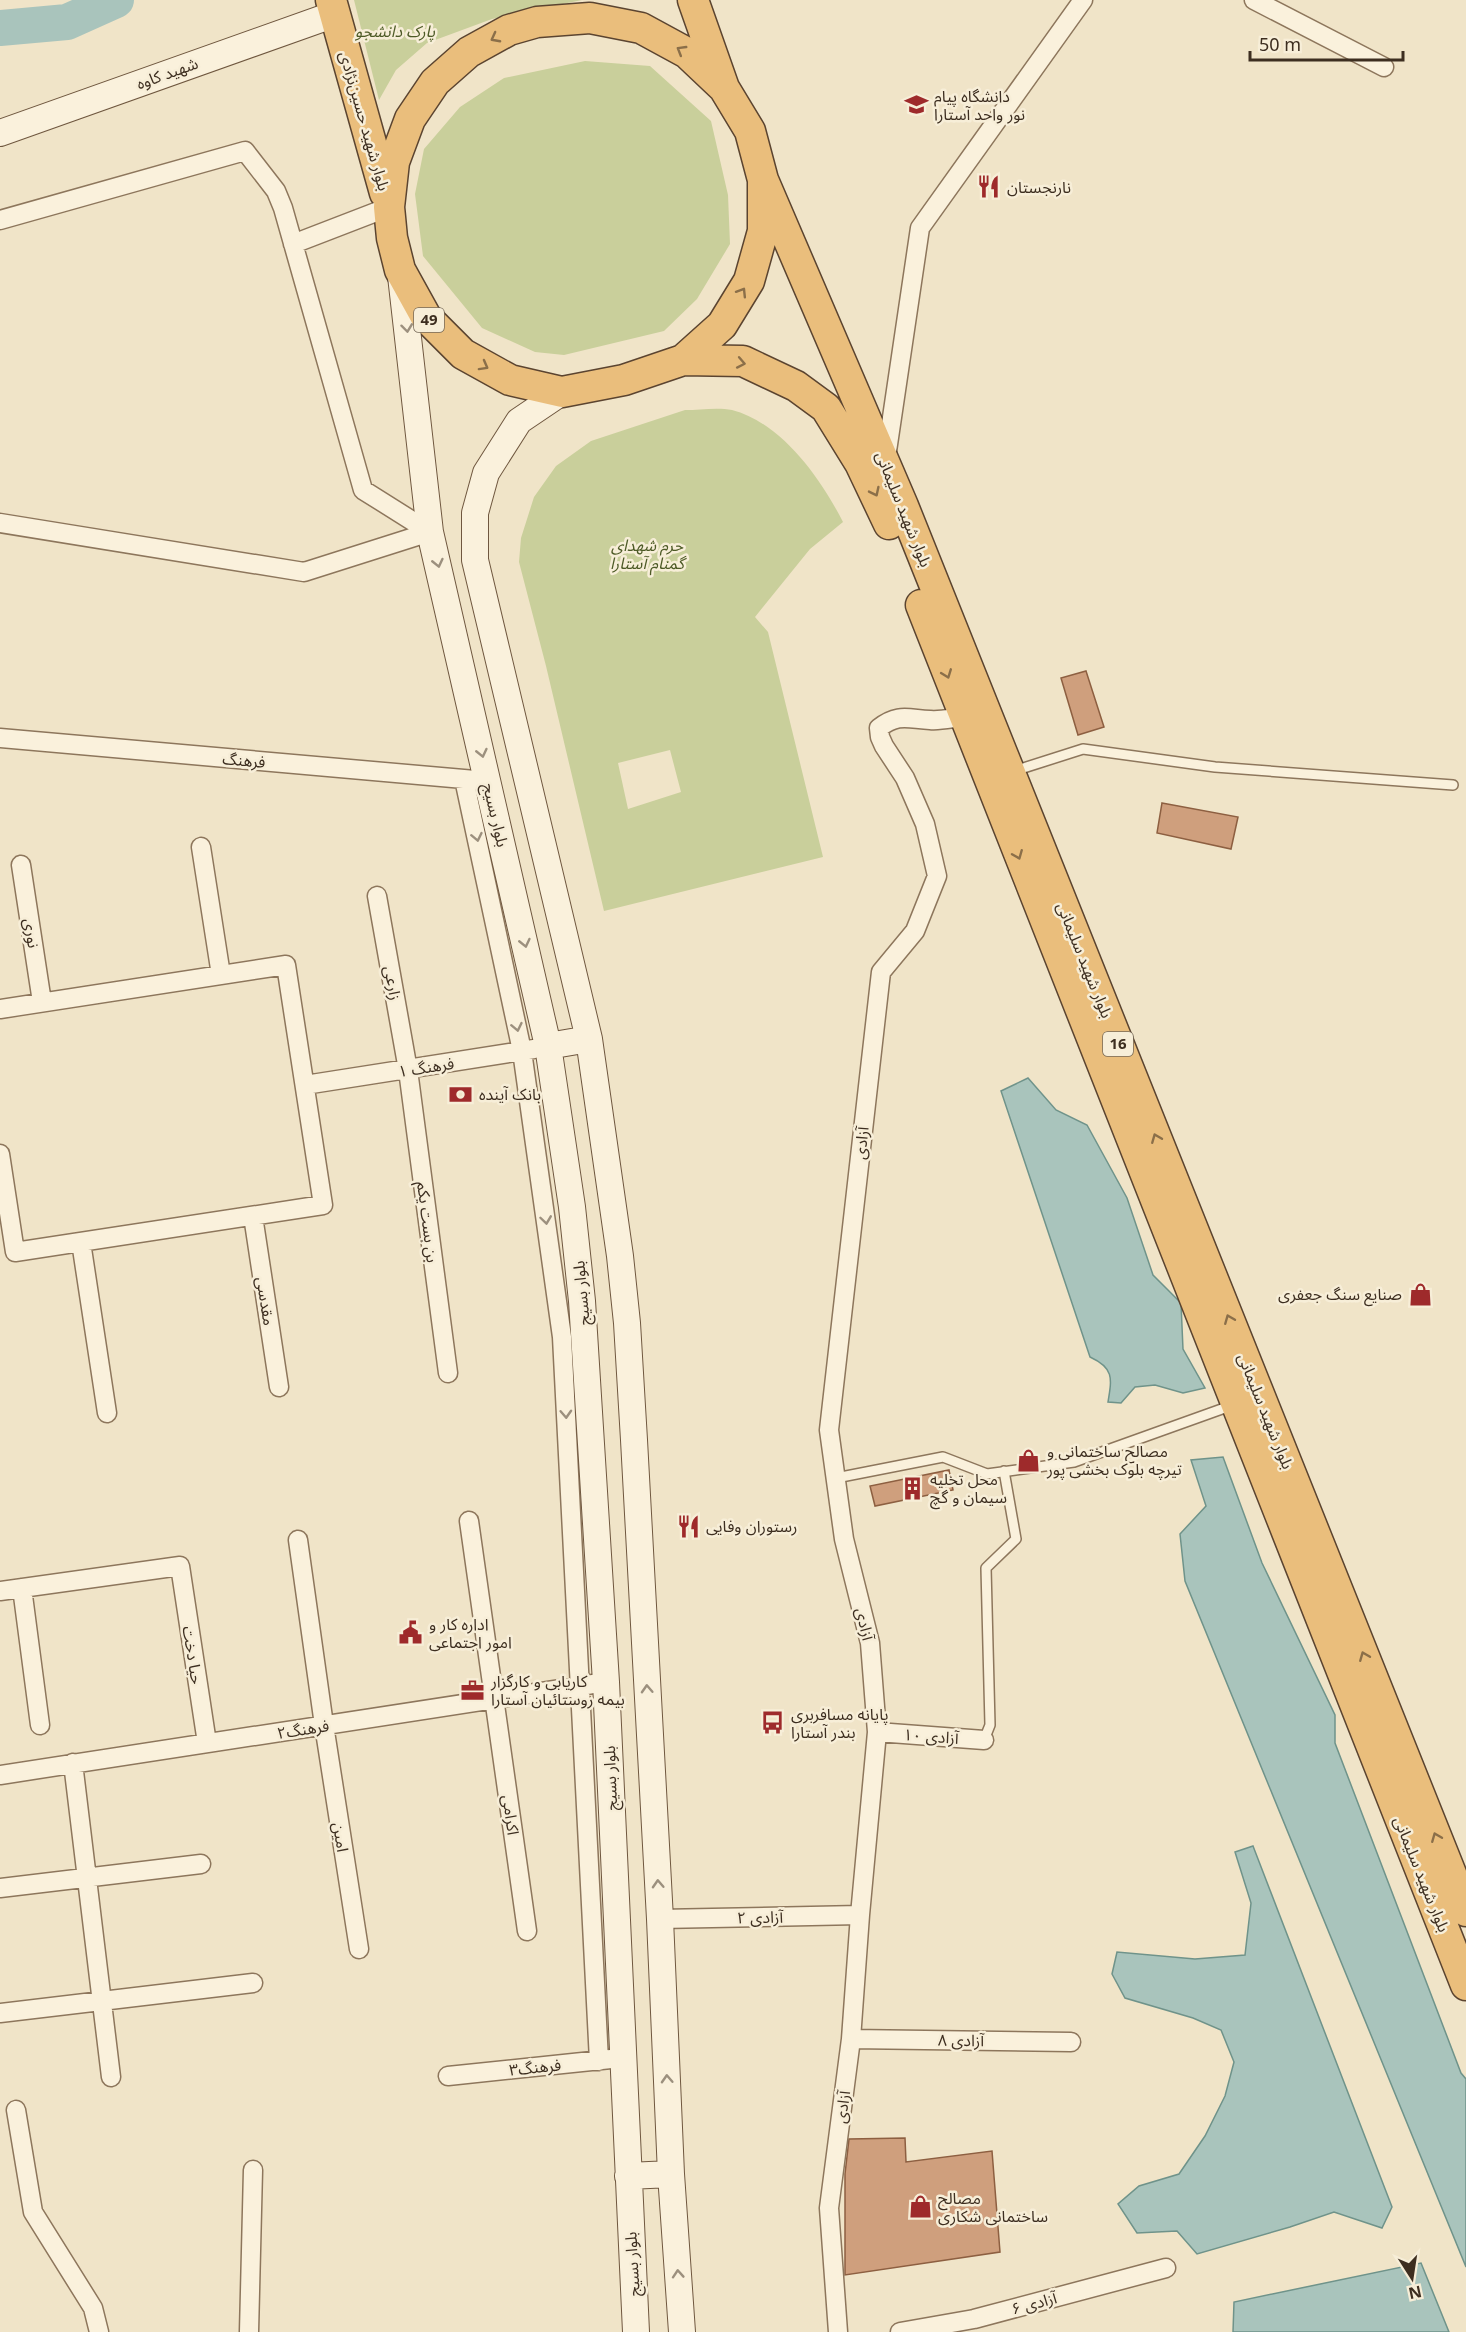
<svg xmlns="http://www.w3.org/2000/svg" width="1466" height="2332" viewBox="0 0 1466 2332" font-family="Georgia,'Noto Sans Arabic',serif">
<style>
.green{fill:#c9cf9b;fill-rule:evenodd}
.water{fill:#a9c4bc;stroke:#6f938a;stroke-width:1.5}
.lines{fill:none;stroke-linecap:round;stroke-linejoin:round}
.river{stroke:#a9c4bc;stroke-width:36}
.building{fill:#cf9f7d;stroke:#8d5f41;stroke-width:1.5}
.service-casing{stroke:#8d765c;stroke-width:12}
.minor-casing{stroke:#8d765c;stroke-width:21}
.secondary-casing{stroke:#6f573f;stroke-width:28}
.trunk-casing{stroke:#5b4430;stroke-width:33}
.service{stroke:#faf1dc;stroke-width:9}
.minor{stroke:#faf1dc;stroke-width:18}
.secondary{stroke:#faf1dc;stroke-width:26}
.trunk{stroke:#eabe7c;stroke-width:30}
.oneway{stroke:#8b6f49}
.oneway2{stroke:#9c907e}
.labels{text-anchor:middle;stroke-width:5;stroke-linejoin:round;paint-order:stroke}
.shield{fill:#f7eed8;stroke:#756857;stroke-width:1.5}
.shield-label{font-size:15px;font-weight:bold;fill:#3d2e20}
.park-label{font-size:16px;font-style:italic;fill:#4d5a26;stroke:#f7eed8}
.street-label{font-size:16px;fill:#3d2e20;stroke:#f7eed8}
.poi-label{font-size:16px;fill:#3d2e20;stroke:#f7eed8;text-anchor:start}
</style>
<rect width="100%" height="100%" fill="#f0e4c8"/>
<path class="green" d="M354,0H582L492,19L427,43L396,70L379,100Z
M585,61L650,66L711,121L728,195L730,244L697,299L664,331L564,355L535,352L482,328L423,256L415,194L424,149L460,107L504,78Z
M685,410C699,410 718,407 732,410C782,423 821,479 843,522L810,549L755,617L768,632L823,857L604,911L546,666L519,562L521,538L534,497L556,466L591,441ZM670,750L681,792L628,809L618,763Z"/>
<path class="water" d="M1028,1078L1056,1110L1087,1125L1127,1198L1153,1275L1181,1303L1183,1349L1205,1388L1183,1393L1155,1385L1135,1387L1121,1403L1108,1402C1112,1378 1114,1368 1090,1357L1001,1091Z
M1223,1457L1262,1563L1335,1715V1743L1461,2073L1466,2079V2267L1185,1581L1180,1534L1206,1506L1191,1460Z
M1253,1846L1392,2207L1382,2228L1334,2212L1290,2227L1197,2254L1177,2231L1137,2233L1118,2204L1139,2186L1179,2174L1205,2136L1225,2096L1234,2062L1221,2030L1193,2018L1125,1998L1112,1974L1117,1952L1195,1959L1245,1955L1251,1903L1235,1852Z
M1421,2263L1449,2332H1233L1234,2302Z"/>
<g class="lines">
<path class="river" d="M0,28L67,22L116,0"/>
</g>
<path class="building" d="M1086,671L1104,727L1078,735L1061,678Z
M1162,803L1238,817L1231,849L1157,833Z
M949,1470L953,1490L875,1506L870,1486Z
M905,2138L906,2162L992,2151L1000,2252L845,2275V2174L849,2139Z"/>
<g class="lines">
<defs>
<path id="service" d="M1014,771L1083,749L1215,767L1453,785
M836,1478L943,1457L987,1474L1074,1462L1233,1405
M984,1740L990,1725L986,1568L1016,1539L1004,1471"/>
<path id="minor" d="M1254,0L1384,67
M0,220L245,151L276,191L283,208L363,490L430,532
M293,244L389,207
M886,458L920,228L1083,0
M0,523L304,572L430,532
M0,738L475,780
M464,779L522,1051L562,1337L599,2061
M201,847L221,975
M21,865L42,1002
M377,896L408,1070L448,1373
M0,1009L286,965L323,1205L15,1252L0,1154
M305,1085L534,1049
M253,1216L279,1387
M81,1242L107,1413
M469,1521L527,1931
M298,1540L324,1725L359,1949
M22,1588L40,1725
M0,1591L180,1566L207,1743
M877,1732L984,1740
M73,1763L111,2077
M0,1775L606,1682
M0,1888L201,1864
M660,1919L860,1915
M0,2013L253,1983
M851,2039L1071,2042
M448,2076L611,2059
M16,2110L33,2212L93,2308L99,2332
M249,2332L253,2170
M838,2332L829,2208L851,2039L860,1915L877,1732L870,1643L844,1539L829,1430L881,972L915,931L937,876L925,824L905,778L884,746L880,737L879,728C898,713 908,719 930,720C941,721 952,718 963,717
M900,2332L974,2319L1166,2268"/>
<path id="secondary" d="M0,133L335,14
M401,276L430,532L548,1046L572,1207L582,1301L606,1682L636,2332
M562,392L519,421L486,473L475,513V560L589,1039L620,1256L627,1323L634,1440L660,1919L671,2174L682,2332
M548,1046L589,1039
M628,2176L671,2174"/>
<path id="trunk" d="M331,0L385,193
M693,0L724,88L750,131L763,180V231L749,281L722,325L683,360L624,380L562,392L510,380L463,354L426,317L400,270L392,238L389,207L394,162L410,119L435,82L469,52L509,30L537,22L590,18L641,28L687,53L724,88
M763,180L903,506L1466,1911
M683,360L743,361L796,386L826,408L860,463L889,524
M921,605L1466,1985"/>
</defs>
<use href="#service" class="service-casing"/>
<use href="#minor" class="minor-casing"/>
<use href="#secondary" class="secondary-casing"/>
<use href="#trunk" class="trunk-casing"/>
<use href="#service" class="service"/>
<use href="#minor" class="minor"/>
<use href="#secondary" class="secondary"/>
<use href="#trunk" class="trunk"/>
</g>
<defs><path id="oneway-chevron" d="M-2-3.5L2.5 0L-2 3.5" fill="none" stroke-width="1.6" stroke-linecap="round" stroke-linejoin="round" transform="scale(1.5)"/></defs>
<g class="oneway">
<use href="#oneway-chevron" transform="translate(495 38) rotate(152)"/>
<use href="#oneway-chevron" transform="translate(681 50) rotate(-149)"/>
<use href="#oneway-chevron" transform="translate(742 292) rotate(-58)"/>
<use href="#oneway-chevron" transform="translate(741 363) rotate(11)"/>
<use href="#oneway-chevron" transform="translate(484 366) rotate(29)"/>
<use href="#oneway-chevron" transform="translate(875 492) rotate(64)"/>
<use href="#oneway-chevron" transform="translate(947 674) rotate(69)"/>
<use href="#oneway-chevron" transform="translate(1018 855) rotate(68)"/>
<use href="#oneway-chevron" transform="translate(1156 1138) rotate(-112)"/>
<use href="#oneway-chevron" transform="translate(1229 1319) rotate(-112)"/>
<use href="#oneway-chevron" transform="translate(1364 1656) rotate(-112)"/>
<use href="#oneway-chevron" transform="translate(1436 1837) rotate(-112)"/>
</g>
<g class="oneway2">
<use href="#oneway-chevron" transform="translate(407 328) rotate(83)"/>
<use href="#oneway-chevron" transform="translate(438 563) rotate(77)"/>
<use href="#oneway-chevron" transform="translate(482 753) rotate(77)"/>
<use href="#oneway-chevron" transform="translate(477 837) rotate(78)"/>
<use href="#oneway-chevron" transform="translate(525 943) rotate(77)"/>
<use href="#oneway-chevron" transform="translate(517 1027) rotate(78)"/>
<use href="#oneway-chevron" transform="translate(546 1220) rotate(82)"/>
<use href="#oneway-chevron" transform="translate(566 1414) rotate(87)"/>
<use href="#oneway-chevron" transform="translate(647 1689) rotate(-93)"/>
<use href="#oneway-chevron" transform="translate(658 1884) rotate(-93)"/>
<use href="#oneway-chevron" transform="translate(667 2079) rotate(-93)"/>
<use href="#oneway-chevron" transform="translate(678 2274) rotate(-94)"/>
</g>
<defs>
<symbol id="university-bare" viewBox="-9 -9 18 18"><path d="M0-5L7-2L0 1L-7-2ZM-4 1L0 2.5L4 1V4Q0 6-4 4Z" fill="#9e2a2b" stroke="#f7eed8" stroke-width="2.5" paint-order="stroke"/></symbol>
<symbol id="restaurant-bare" viewBox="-9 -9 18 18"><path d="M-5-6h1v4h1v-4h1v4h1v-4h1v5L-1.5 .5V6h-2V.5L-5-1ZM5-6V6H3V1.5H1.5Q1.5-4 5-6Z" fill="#9e2a2b" stroke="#f7eed8" stroke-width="2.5" paint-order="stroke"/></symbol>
<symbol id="bank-bare" viewBox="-9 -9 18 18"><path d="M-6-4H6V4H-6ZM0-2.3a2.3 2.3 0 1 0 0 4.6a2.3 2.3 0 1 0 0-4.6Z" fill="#9e2a2b" stroke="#f7eed8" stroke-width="2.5" paint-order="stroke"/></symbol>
<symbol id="shop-bare" viewBox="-9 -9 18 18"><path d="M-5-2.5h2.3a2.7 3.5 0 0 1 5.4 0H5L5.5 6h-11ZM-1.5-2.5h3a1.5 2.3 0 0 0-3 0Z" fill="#9e2a2b" stroke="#f7eed8" stroke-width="2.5" paint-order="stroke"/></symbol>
<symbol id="building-bare" viewBox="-9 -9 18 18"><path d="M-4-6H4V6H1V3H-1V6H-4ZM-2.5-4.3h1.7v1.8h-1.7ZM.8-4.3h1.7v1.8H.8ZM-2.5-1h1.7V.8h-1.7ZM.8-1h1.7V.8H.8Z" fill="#9e2a2b" stroke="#f7eed8" stroke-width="2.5" paint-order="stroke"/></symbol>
<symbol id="civic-bare" viewBox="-9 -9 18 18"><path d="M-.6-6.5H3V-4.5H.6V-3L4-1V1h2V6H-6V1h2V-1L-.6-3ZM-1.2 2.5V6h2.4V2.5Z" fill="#9e2a2b" stroke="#f7eed8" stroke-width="2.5" paint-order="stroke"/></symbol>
<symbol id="office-bare" viewBox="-9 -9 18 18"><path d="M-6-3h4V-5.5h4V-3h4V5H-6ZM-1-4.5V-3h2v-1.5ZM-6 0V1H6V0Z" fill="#9e2a2b" stroke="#f7eed8" stroke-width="2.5" paint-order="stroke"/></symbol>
<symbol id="bus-bare" viewBox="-9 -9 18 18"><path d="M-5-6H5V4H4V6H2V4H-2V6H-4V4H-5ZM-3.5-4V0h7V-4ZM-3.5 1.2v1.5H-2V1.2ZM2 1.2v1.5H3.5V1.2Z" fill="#9e2a2b" stroke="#f7eed8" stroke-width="2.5" paint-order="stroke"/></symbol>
</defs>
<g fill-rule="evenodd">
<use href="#university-bare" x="900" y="88" width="33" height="33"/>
<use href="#restaurant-bare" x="972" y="170" width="33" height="33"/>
<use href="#bank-bare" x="444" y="1078" width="33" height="33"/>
<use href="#shop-bare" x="1404" y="1278" width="33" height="33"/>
<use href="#shop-bare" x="1012" y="1444" width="33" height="33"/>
<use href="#building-bare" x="896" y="1472" width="33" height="33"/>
<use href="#restaurant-bare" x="672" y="1510" width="33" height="33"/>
<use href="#civic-bare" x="394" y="1616" width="33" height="33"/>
<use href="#office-bare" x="456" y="1674" width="33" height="33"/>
<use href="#bus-bare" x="756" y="1706" width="33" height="33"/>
<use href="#shop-bare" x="904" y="2190" width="33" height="33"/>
</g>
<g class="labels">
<g class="shield">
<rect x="414" y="308" width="30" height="24" rx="4.5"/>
<rect x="1103" y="1032" width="30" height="24" rx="4.5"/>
</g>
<g class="shield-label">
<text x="429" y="325">49</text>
<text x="1118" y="1049">16</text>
</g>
<g class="park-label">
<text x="395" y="37">پارک دانشجو</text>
<text x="647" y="551">حرم شهدای<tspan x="647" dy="18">گمنام آستارا</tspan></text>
</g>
<g class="street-label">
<text transform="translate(167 73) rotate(-20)" y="6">شهید کاوه</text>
<text transform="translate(365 121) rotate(74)" y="6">بلوار شهید حسین‌نژادی</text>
<text transform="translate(904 509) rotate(68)" y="6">بلوار شهید سلیمانی</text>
<text transform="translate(244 760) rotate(5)" y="6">فرهنگ</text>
<text transform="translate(496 815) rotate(77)" y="6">بلوار بسیج</text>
<text transform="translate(32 933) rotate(81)" y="6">نوری</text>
<text transform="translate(1085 960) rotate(68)" y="6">بلوار شهید سلیمانی</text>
<text transform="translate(393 983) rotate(80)" y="6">زارعی</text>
<text transform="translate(426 1067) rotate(-9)" y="6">فرهنگ ۱</text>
<text transform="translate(861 1143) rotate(-84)" y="6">آزادی</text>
<text transform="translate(428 1222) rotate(83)" y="6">بن بست یکم</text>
<text transform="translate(581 1293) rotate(-95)" y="6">بلوار بسیج</text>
<text transform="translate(266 1301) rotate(81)" y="6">مقدسی</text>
<text transform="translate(1266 1411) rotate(68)" y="6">بلوار شهید سلیمانی</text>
<text transform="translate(865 1624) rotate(77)" y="6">آزادی</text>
<text transform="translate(193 1655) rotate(81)" y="6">حیا دخت</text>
<text transform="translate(303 1729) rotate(-9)" y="6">فرهنگ۲</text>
<text transform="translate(931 1736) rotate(4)" y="6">آزادی ۱۰</text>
<text transform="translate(610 1778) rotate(-92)" y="6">بلوار بسیج</text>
<text transform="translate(511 1815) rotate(82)" y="6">اکرامی</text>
<text transform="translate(341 1837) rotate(81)" y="6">امین</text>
<text transform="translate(1422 1874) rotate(68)" y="6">بلوار شهید سلیمانی</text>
<text transform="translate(760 1917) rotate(-1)" y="6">آزادی ۲</text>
<text transform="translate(961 2040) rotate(1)" y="6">آزادی ۸</text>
<text transform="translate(535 2067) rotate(-6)" y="6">فرهنگ۳</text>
<text transform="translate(842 2107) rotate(-82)" y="6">آزادی</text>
<text transform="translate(632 2264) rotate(-93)" y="6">بلوار بسیج</text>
<text transform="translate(1034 2303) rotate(-15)" y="6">آزادی ۶</text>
</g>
<g class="poi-label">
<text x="934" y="102">دانشگاه پیام<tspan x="934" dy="18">نور واحد آستارا</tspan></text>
<text x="1007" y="193">نارنجستان</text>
<text x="479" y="1100">بانک آینده</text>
<text x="1402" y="1300" text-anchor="end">صنایع سنگ جعفری</text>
<text x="1047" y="1457">مصالح ساختمانی و<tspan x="1047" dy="18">تیرچه بلوک بخشی پور</tspan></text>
<text x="930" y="1485">محل تخلیه<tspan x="930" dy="18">سیمان و گچ</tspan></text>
<text x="706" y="1532">رستوران وفایی</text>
<text x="429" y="1630">اداره کار و<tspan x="429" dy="18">امور اجتماعی</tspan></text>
<text x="491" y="1687">کاریابی و کارگزار<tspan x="491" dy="18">بیمه روستائیان آستارا</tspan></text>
<text x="791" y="1720">پایانه مسافربری<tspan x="791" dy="18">بندر آستارا</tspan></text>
<text x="938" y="2204">مصالح<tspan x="938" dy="18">ساختمانی شکاری</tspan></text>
</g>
</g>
<g transform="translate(1412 2278) rotate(168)" stroke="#f7eed8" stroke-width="4.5" paint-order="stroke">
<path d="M0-4.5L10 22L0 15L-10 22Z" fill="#3d2e20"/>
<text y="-9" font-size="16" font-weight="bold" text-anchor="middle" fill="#3d2e20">N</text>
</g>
<path d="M1250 51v9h153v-9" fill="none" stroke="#3d2e20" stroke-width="3"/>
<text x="1259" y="51" font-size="18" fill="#3d2e20" stroke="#f7eed8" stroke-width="4.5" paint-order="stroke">50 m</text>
</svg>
